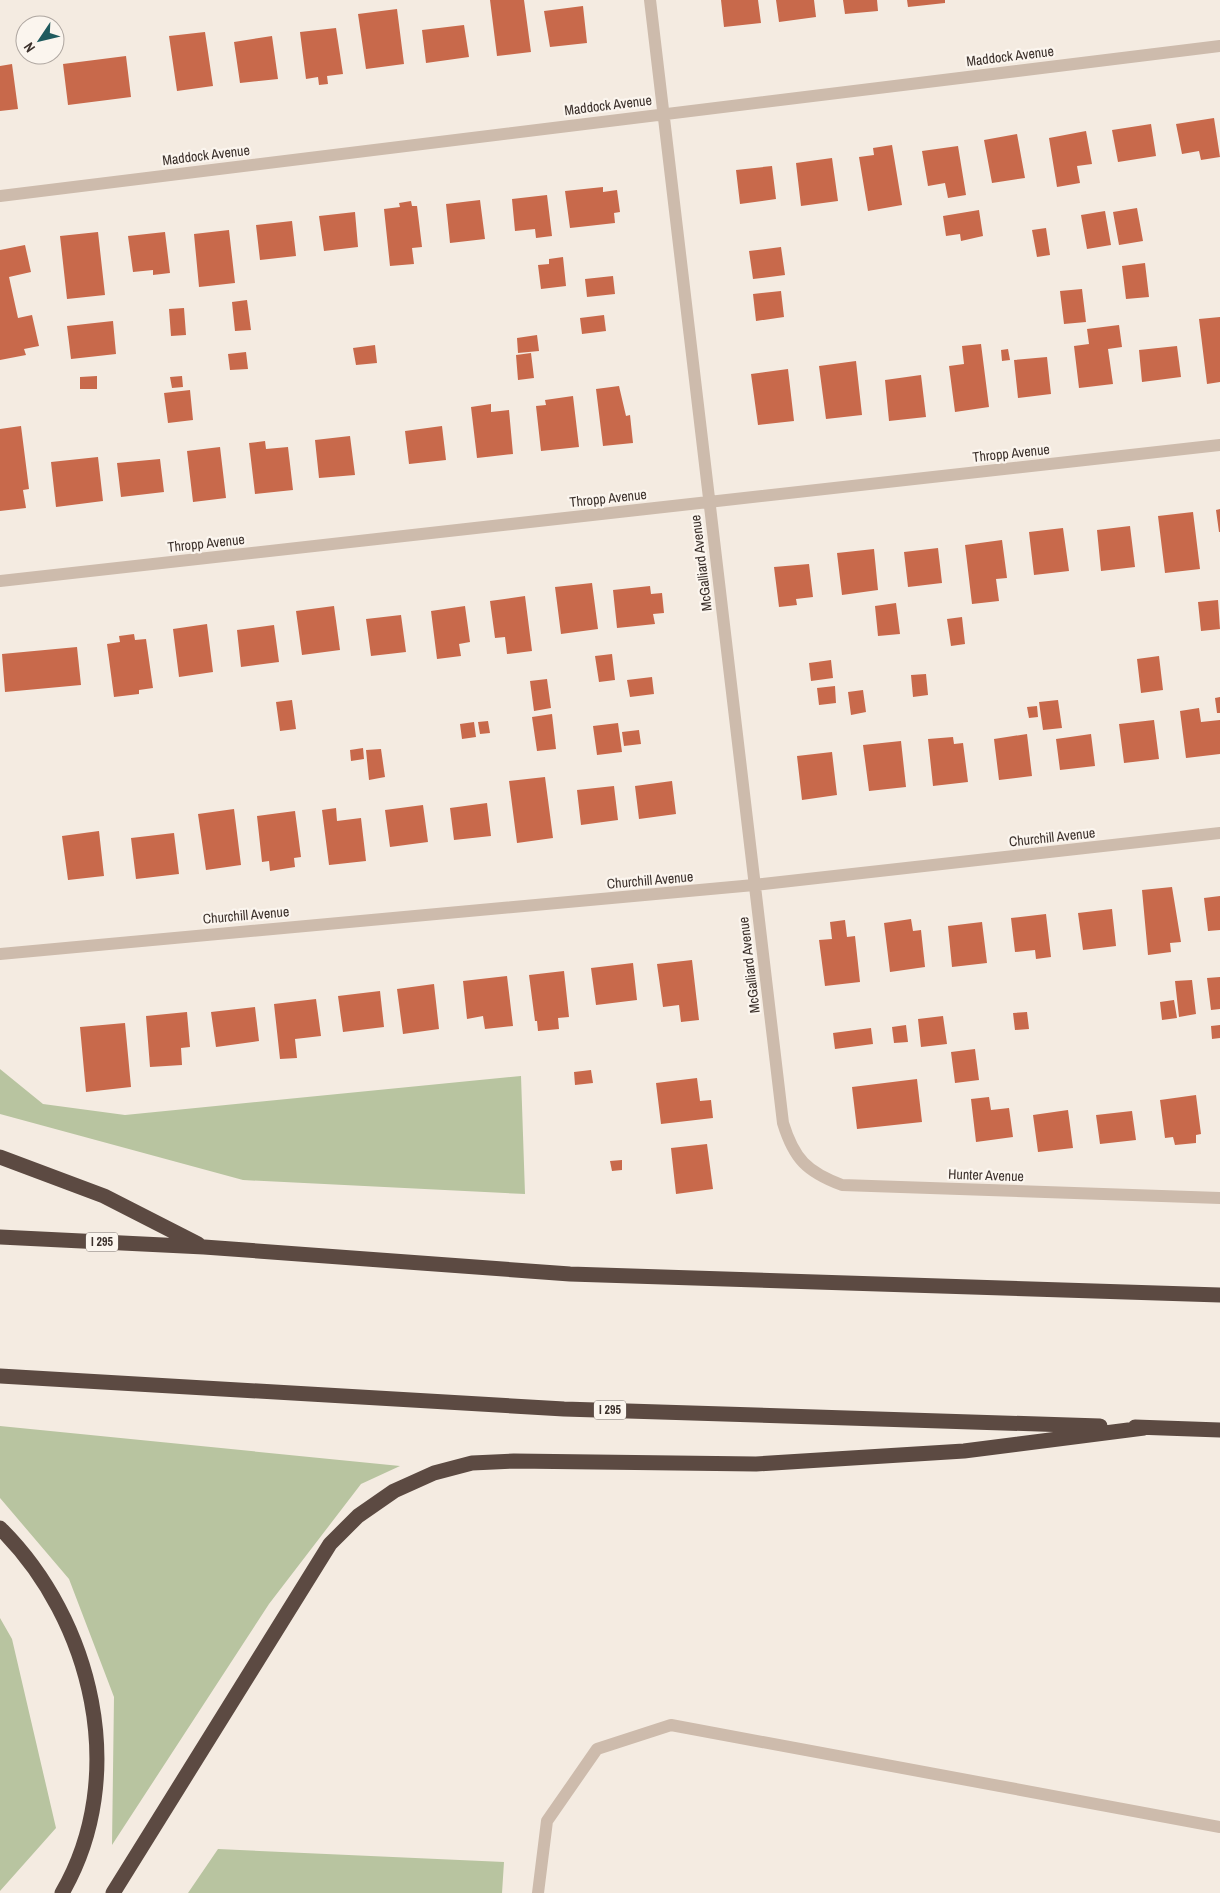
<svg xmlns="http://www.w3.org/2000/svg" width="1220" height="1893" viewBox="0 0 1220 1893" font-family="'Archivo Narrow',sans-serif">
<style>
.green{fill:#b8c4a0}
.building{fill:#c8694b}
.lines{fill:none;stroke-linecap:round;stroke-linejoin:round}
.lane{stroke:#cdbbac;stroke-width:12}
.street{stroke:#cdbbac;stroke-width:12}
.highway{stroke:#5c4a42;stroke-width:15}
.labels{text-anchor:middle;stroke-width:4.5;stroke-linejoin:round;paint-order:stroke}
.shield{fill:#fbf5ee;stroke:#756b66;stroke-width:1}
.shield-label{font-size:12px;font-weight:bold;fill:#3b302b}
.street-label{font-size:14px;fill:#3b302b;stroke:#fbf5ee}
</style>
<rect width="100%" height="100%" fill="#f4ebe1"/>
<path class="green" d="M0,1069L43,1104L125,1115L521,1076L525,1194L243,1180L0,1114Z
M0,1426L400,1466L361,1484L269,1604L112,1845L114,1697L69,1579L0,1498Z
M0,1618L12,1639L56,1828L0,1891Z
M218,1849L504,1862L502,1893H188Z"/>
<path class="building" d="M490,0H524L531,52L497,56Z
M721,0H758L761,23L724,27Z
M776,0H814L816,17L779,22Z
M843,0H877L878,11L845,14Z
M907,0H945V3L908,7Z
M583,6L587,43L550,47L544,11Z
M397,9L404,64L366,69L358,14Z
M464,25L469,57L426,63L422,30Z
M336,28L343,74L327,76L328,84L319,85L318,77L306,79L300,32Z
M205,32L213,86L177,91L169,36Z
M272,36L278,79L240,83L234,42Z
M126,56L131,97L68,105L63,64Z
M12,64L18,109L0,111V66Z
M1214,118L1220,157L1201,160L1199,151L1182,154L1176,124Z
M1151,124L1156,156L1118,162L1112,130Z
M1086,131L1092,164L1077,166L1080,183L1057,187L1049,138Z
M1017,134L1025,178L992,183L984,140Z
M892,145L902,205L868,211L859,157L874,155L873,148Z
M958,146L966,195L948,198L945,183L928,186L922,151Z
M832,158L838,201L801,206L796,163Z
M772,166L776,199L740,204L736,170Z
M603,187V192L617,190L620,212L614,213L615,223L570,228L565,191Z
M547,195L552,236L536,238L535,229L515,231L512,199Z
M480,200L485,239L450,243L446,204Z
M411,201L412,206H417L422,247L412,248L414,264L390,266L384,209L400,207L399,203Z
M1137,208L1143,241L1119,245L1113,212Z
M979,210L983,236L961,241L960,234L946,236L943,216Z
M1105,211L1111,245L1087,249L1081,215Z
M355,212L358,247L324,251L319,216Z
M292,221L296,256L260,260L256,225Z
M1046,228L1050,255L1037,257L1032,230Z
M229,230L235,283L199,287L194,234Z
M98,232L105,295L67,299L60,236Z
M165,232L170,273L153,275V270L133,272L128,236Z
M25,245L31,272L9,277L18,318L32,315L39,346L24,349L26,355L0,360V250Z
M781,247L785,275L753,279L749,251Z
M563,257L566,286L541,289L538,265L549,264V259Z
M1145,263L1149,297L1126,299L1122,266Z
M613,276L615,294L587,297L585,279Z
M1082,289L1086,322L1064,324L1060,291Z
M781,291L784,317L756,321L753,294Z
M247,300L251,330L235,331L232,302Z
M184,308L186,335L171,336L169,309Z
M604,315L606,331L582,334L580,318Z
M1220,317V382L1207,384L1199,319Z
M113,321L116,354L71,359L67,326Z
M1119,325L1122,347L1108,349L1113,384L1079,388L1074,346L1089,344L1087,329Z
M537,335L539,351L518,353L517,338Z
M981,344L989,407L955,412L949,366L964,364L962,346Z
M375,345L377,363L356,365L353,348Z
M1177,346L1181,377L1142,382L1139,350Z
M1008,349L1010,360L1002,361L1001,350Z
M246,352L248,369L230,370L228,354Z
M531,353L534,378L518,380L516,355Z
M1047,357L1051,394L1018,398L1014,360Z
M856,361L862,415L826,419L819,366Z
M788,369L794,421L758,425L751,374Z
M921,375L926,417L889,421L885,380Z
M97,376V389H80V377Z
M182,376L183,387L172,388L170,377Z
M619,386L626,416L630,415L633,443L603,446L596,389Z
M190,390L193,420L168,423L164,393Z
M573,396L579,447L541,451L536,406L546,405L545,400Z
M491,404V412L509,410L513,454L477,458L471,407Z
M21,426L29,489L23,490L26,508L0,511V429Z
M442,426L446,460L409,464L405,431Z
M350,436L355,475L319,478L315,440Z
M265,441L266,449L288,447L293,490L255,494L249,443Z
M220,447L226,498L193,502L187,451Z
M98,457L103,501L56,507L51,462Z
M160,459L164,492L121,497L117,463Z
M1220,509V532H1219L1216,510Z
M1193,512L1200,569L1165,573L1158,516Z
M1130,526L1135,567L1101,571L1097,530Z
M1063,528L1069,571L1034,575L1029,532Z
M1002,540L1007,578L996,579L999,601L972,604L965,545Z
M938,548L942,583L908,587L904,552Z
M874,549L878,590L842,595L837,553Z
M809,564L813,597L796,599L797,605L779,607L774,567Z
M592,583L598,629L561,634L555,587Z
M650,586L651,594L662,593L664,613L653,614L655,624L617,628L613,590Z
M525,596L532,651L507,654L505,637L495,638L490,601Z
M1218,600L1220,629L1201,631L1198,602Z
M896,603L900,634L878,636L875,606Z
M334,606L340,650L302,655L296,611Z
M465,606L470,642L459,644L461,656L437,659L431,611Z
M401,615L406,652L371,656L366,619Z
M962,617L965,644L951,646L947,619Z
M207,624L213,672L179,677L173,629Z
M274,625L279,662L241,667L237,630Z
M134,634L135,640L146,639L153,688L139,690V694L114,697L107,644L120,642L119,636Z
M77,647L81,685L5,692L2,654Z
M612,654L615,680L599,682L595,656Z
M1159,656L1163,690L1141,693L1137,659Z
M831,660L833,678L811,681L809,663Z
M926,674L928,695L913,697L911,675Z
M652,677L654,694L630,697L627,680Z
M547,679L551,708L534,711L530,681Z
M835,686L836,703L819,705L817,688Z
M863,690L866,712L851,715L848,692Z
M1220,697V713H1217L1215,698Z
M292,700L296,729L280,731L276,702Z
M1058,700L1062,728L1043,730L1039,702Z
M1037,706L1038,717L1029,718L1027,707Z
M1199,708L1201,722L1220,720V754L1186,758L1180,711Z
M552,714L556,749L537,751L532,717Z
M1154,720L1159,759L1124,763L1119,724Z
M488,721L490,733L480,734L478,722Z
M474,722L476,737L462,739L460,724Z
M618,723L622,752L597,755L593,726Z
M639,730L641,744L624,746L622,732Z
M1027,734L1032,776L999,780L994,739Z
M1091,734L1095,766L1060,770L1056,739Z
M953,737L954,744L963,743L968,782L933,786L928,739Z
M901,741L906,787L869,791L863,745Z
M363,748L364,759L351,761L350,750Z
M381,749L385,777L369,780L366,750Z
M832,752L837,795L802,800L797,756Z
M545,777L553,838L517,843L509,781Z
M672,781L676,814L639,819L635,786Z
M614,786L618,820L581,825L577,790Z
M487,803L491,836L454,840L450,808Z
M423,805L428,842L390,847L385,810Z
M336,808L337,821L361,818L366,861L329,865L322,810Z
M234,809L241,865L206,870L198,814Z
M295,811L301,857L294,858L295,867L270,871L269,861L262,862L257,816Z
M99,831L104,876L68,880L62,836Z
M174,833L179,874L136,879L131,838Z
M1172,887L1181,942L1170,943L1171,952L1148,955L1142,890Z
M1220,896V930L1208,931L1204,898Z
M1112,909L1116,946L1083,950L1078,913Z
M1046,914L1051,957L1036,959L1035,950L1015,952L1011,918Z
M911,919L913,931L921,930L925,967L890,972L884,923Z
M845,920L847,937L855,936L860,982L825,986L819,940L832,939L830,922Z
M982,922L987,963L952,967L948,926Z
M692,960L699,1020L681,1022L679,1005L663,1007L657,964Z
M633,963L637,1000L596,1005L591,968Z
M564,971L569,1017L558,1018L559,1029L538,1031L537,1021H535L529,975Z
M507,976L513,1026L485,1029L483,1016L467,1019L463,981Z
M1220,977V1009L1211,1010L1207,978Z
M1192,980L1196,1014L1179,1017L1175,981Z
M434,984L439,1029L403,1034L397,989Z
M380,991L384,1027L343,1032L338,996Z
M316,999L321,1036L295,1039L297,1058L280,1059L274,1004Z
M1174,1000L1177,1018L1162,1020L1160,1002Z
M255,1007L259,1041L216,1047L211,1012Z
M187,1012L190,1047L181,1048L182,1065L150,1067L146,1016Z
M1027,1012L1029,1029L1015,1030L1013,1013Z
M943,1016L947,1044L921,1047L918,1019Z
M125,1023L131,1087L86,1092L80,1027Z
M906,1025L908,1042L894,1043L892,1027Z
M1220,1025V1038L1212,1039L1211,1026Z
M871,1028L873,1044L835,1049L833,1033Z
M975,1049L979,1080L955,1083L951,1052Z
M591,1070L593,1083L575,1085L574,1072Z
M697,1078L700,1101L711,1100L713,1118L661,1124L656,1083Z
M917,1079L922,1122L857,1129L852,1087Z
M1196,1095L1201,1134L1196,1135V1143L1175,1145L1173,1137L1165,1138L1160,1100Z
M989,1097L991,1110L1009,1108L1013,1137L976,1142L971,1099Z
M1068,1110L1073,1148L1038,1152L1033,1115Z
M1132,1111L1136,1140L1100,1144L1096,1115Z
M707,1144L713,1189L676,1194L671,1148Z
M622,1160V1170L612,1171L610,1161Z"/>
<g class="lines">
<path class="lane" d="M538,1893L547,1821L597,1749L671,1725L1220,1827"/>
<path class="street" d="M650,0L783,1123C794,1159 807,1172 842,1185L1220,1198
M0,196L1220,46
M0,581L1220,445
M0,954L754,885L1220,833"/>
<path class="highway" d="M0,1157L104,1196L198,1244
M0,1237L204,1247L570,1274L1220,1295
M0,1376L564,1409L1100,1426
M1135,1427L1220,1430
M0,1528C93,1620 130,1776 62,1893
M113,1893L330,1544L358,1516L394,1491L434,1473L472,1463L514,1461L756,1464L964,1451L1144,1428"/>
</g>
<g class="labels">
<g class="shield">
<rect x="86" y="1232.5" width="32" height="19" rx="4"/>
<rect x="594" y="1400.5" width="32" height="19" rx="4"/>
</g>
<g class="shield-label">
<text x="102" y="1246">I 295</text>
<text x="610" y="1414">I 295</text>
</g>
<g class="street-label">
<text transform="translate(1010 56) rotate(-7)" y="5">Maddock Avenue</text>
<text transform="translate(608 105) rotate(-7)" y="5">Maddock Avenue</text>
<text transform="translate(206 155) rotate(-7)" y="5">Maddock Avenue</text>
<text transform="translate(1011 453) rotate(-6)" y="5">Thropp Avenue</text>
<text transform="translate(608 498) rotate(-6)" y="5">Thropp Avenue</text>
<text transform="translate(206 543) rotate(-6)" y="5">Thropp Avenue</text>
<text transform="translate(701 563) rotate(-97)" y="5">McGalliard Avenue</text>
<text transform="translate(1052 837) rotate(-6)" y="5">Churchill Avenue</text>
<text transform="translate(650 880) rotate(-5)" y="5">Churchill Avenue</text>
<text transform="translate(246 915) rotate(-5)" y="5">Churchill Avenue</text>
<text transform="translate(749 965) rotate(-97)" y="5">McGalliard Avenue</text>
<text transform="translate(986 1175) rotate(2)" y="5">Hunter Avenue</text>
</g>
</g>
<g transform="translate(40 40) rotate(235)"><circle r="24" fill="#fbf5ee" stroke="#aea6a0"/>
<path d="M0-4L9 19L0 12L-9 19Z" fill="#1f5a5e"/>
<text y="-8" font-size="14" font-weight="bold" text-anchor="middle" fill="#3b302b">N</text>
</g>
</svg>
